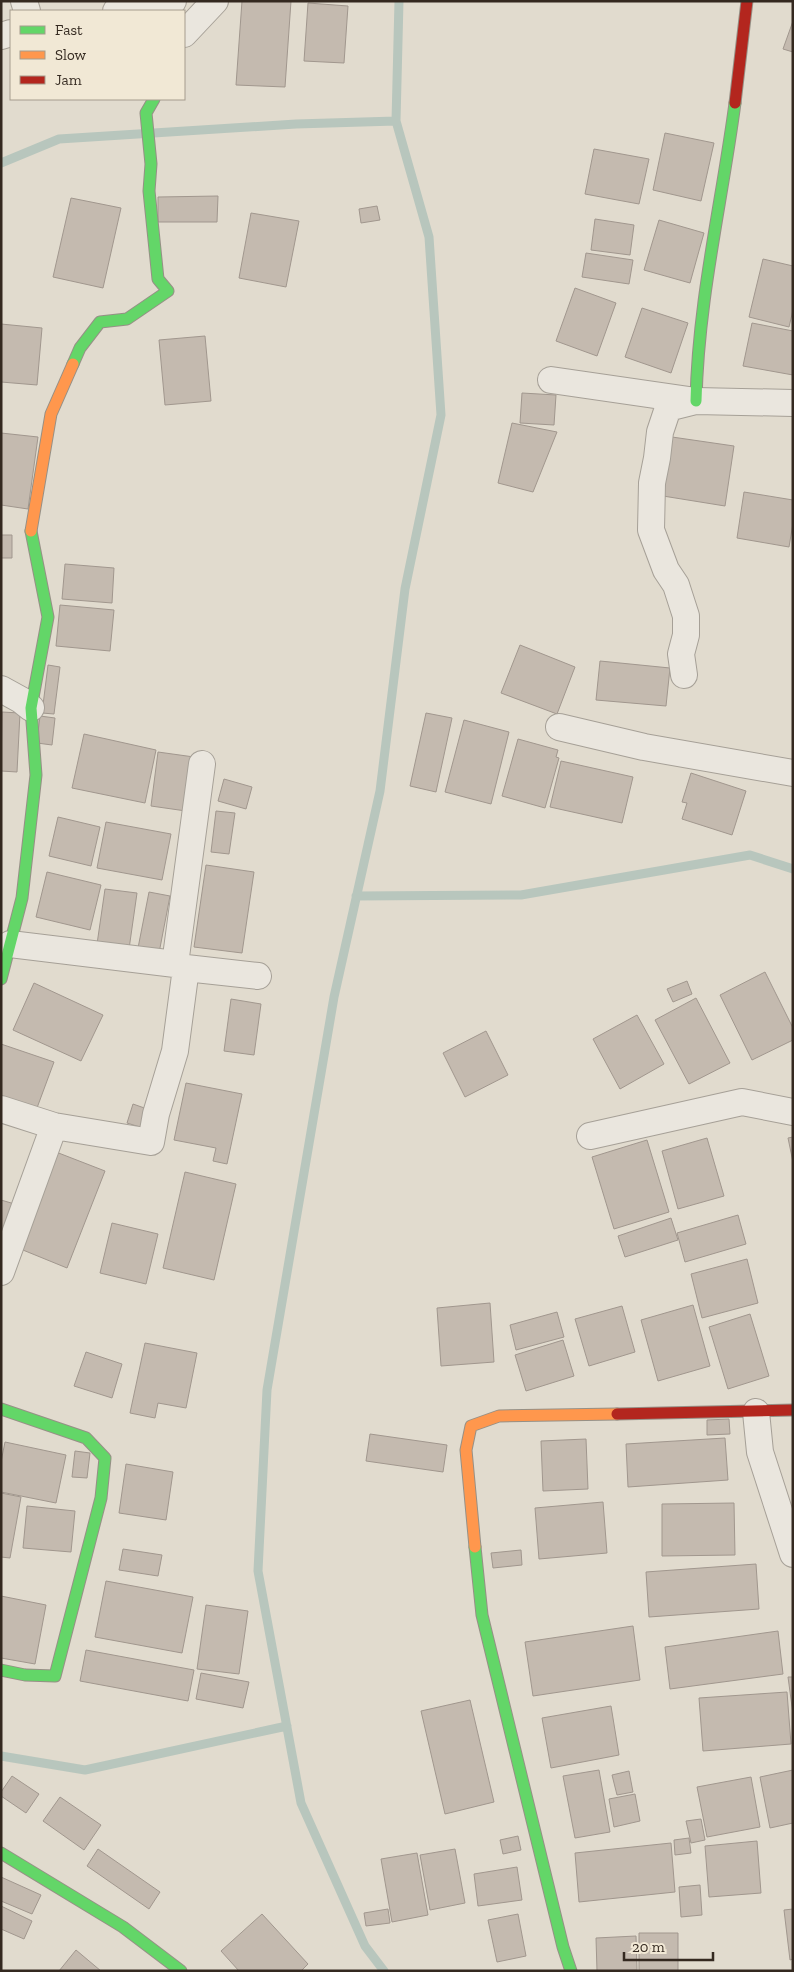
<svg xmlns="http://www.w3.org/2000/svg" width="794" height="1972" viewBox="0 0 794 1972" font-family="'Zilla Slab',serif">
<style>
.lines{fill:none;stroke-linecap:round;stroke-linejoin:round}
.stream{stroke:#b8c6bd;stroke-width:9}
.building{fill:#c4baaf;stroke:#a1978e}
.street-casing{stroke:#a6a097;stroke-width:28}
.fast-casing{stroke:#969086;stroke-width:13}
.slow-casing{stroke:#969086;stroke-width:13}
.jam-casing{stroke:#969086;stroke-width:13}
.street{stroke:#eae6de;stroke-width:26}
.fast{stroke:#63d668;stroke-width:11}
.slow{stroke:#ff974d;stroke-width:11}
.jam{stroke:#b3261e;stroke-width:11}
</style>
<rect width="100%" height="100%" fill="#e1dbce"/>
<g class="lines">
<path class="stream" d="M1,163L59,139L296,124L396,121
M356,896L521,895L750,855L793,869
M1,1756L85,1770L287,1726
M384,1971L365,1946L301,1803L258,1571L267,1390L334,997L380,791L405,589L441,415L429,237L396,121L399,1"/>
</g>
<path class="building" d="M242,1H291L285,87L236,85Z
M308,3L348,6L344,63L304,61Z
M793,21V52L783,49Z
M665,133L714,143L701,201L653,190Z
M594,149L649,159L639,204L585,194Z
M218,196L217,222H158V197Z
M71,198L121,208L103,288L53,277Z
M377,206L380,220L361,223L359,209Z
M251,213L299,221L286,287L239,278Z
M595,219L634,225L630,255L591,250Z
M659,220L704,233L690,283L644,270Z
M586,253L633,260L629,284L582,277Z
M763,259L793,266V310L789,327L749,317Z
M575,288L616,303L597,356L556,341Z
M642,308L688,323L671,373L625,357Z
M752,323L793,331V375L743,366Z
M1,324L42,328L37,385L1,382Z
M205,336L211,401L165,405L159,340Z
M522,393L556,395L554,425L520,423Z
M512,423L557,432L533,492L498,483Z
M1,433L38,437L28,509L1,505Z
M672,437L734,446L725,506L663,496Z
M744,492L793,500V523L789,547L737,538Z
M1,535H12V558H1Z
M65,564L114,568L112,603L62,599Z
M60,605L114,610L110,651L56,646Z
M520,645L575,667L557,714L501,693Z
M600,661L670,668L666,706L596,700Z
M48,665L60,667L54,714L42,713Z
M2,712L20,713L17,772L1,771Z
M426,713L452,718L436,792L410,786Z
M40,716L55,718L52,745L37,743Z
M464,720L509,732L491,804L445,792Z
M84,734L156,750L145,803L72,788Z
M518,739L558,750L556,757L559,758L545,808L502,796Z
M158,752L194,757L186,811L151,806Z
M561,761L633,777L622,823L550,807Z
M691,773L746,791L732,835L682,819L687,803L682,802Z
M224,779L252,787L246,809L218,801Z
M216,811L235,813L229,854L211,852Z
M58,817L100,827L91,866L49,856Z
M106,822L171,834L162,880L97,868Z
M206,865L254,872L242,953L194,947Z
M47,872L101,885L90,930L36,917Z
M105,889L137,893L128,956L96,951Z
M149,892L170,896L159,953L138,948Z
M765,972L793,1028V1040L752,1060L720,995Z
M687,981L692,994L673,1002L667,989Z
M34,983L103,1015L81,1061L13,1030Z
M696,998L730,1063L689,1084L655,1020Z
M231,999L261,1004L254,1055L224,1051Z
M637,1015L664,1064L620,1089L593,1039Z
M486,1031L508,1075L465,1097L443,1053Z
M1,1044L54,1062L34,1116L1,1105Z
M186,1083L242,1094L227,1164L213,1161L216,1148L174,1140Z
M133,1104L150,1110L143,1128L127,1123Z
M793,1137V1162L788,1138Z
M707,1138L724,1196L678,1209L662,1151Z
M647,1140L669,1212L614,1229L592,1157Z
M56,1152L105,1171L67,1268L18,1248Z
M185,1172L236,1184L214,1280L163,1268Z
M1,1200L18,1205L1,1257Z
M738,1215L746,1244L685,1262L677,1233Z
M671,1218L678,1240L625,1257L618,1236Z
M112,1223L158,1234L146,1284L100,1273Z
M747,1259L758,1303L702,1318L691,1274Z
M490,1303L494,1362L441,1366L437,1308Z
M693,1305L710,1366L658,1381L641,1320Z
M622,1306L635,1352L589,1366L575,1319Z
M557,1312L564,1337L516,1350L510,1325Z
M750,1314L769,1376L728,1389L709,1327Z
M563,1340L574,1376L526,1391L515,1355Z
M145,1343L197,1353L186,1408L158,1403L155,1418L130,1413Z
M86,1352L122,1364L112,1398L74,1386Z
M729,1419L730,1434L707,1435V1420Z
M370,1434L447,1445L443,1472L366,1461Z
M725,1438L728,1480L628,1487L626,1444Z
M586,1439L588,1489L543,1491L541,1441Z
M5,1442L66,1455L56,1503L1,1492V1462Z
M75,1451L90,1453L87,1478L72,1477Z
M126,1464L173,1472L166,1520L119,1513Z
M1,1493L21,1497L10,1558L1,1557Z
M603,1502L607,1553L539,1559L535,1508Z
M734,1503L735,1555L662,1556V1504Z
M27,1506L75,1511L71,1552L23,1548Z
M123,1549L162,1555L158,1576L119,1570Z
M521,1550L522,1565L493,1568L491,1553Z
M756,1564L759,1609L649,1617L646,1572Z
M106,1581L193,1597L182,1653L95,1637Z
M1,1596L46,1605L35,1664L1,1658Z
M206,1605L248,1611L239,1674L197,1669Z
M633,1626L640,1680L533,1696L525,1642Z
M778,1631L783,1674L670,1689L665,1647Z
M86,1650L194,1670L188,1701L80,1681Z
M201,1673L249,1682L243,1708L196,1699Z
M788,1677H793V1714Z
M787,1692L791,1744L703,1751L699,1698Z
M470,1700L494,1802L445,1814L421,1711Z
M611,1706L619,1755L551,1768L542,1718Z
M599,1770L610,1832L575,1838L563,1776Z
M793,1770V1823L770,1828L760,1777Z
M629,1771L633,1792L617,1795L612,1775Z
M12,1776L39,1794L26,1813L1,1796V1792Z
M751,1777L760,1827L707,1837L697,1787Z
M635,1794L640,1821L614,1827L609,1799Z
M60,1797L101,1825L84,1850L43,1821Z
M701,1819L705,1840L691,1843L686,1821Z
M518,1836L521,1850L503,1854L500,1840Z
M689,1838L691,1853L675,1855L674,1840Z
M757,1841L761,1893L709,1897L705,1846Z
M671,1843L675,1892L579,1902L575,1853Z
M98,1849L160,1892L149,1909L87,1866Z
M455,1849L465,1903L430,1910L420,1855Z
M417,1853L428,1915L392,1922L381,1859Z
M517,1867L522,1900L478,1906L474,1874Z
M1,1877L41,1895L32,1914L1,1901Z
M700,1885L702,1915L681,1917L679,1887Z
M1,1906L32,1921L24,1939L1,1929Z
M388,1909L390,1923L366,1926L364,1913Z
M793,1909V1959L790,1960L784,1910Z
M262,1914L308,1964L301,1971H239L221,1951Z
M518,1914L526,1956L497,1962L488,1920Z
M639,1933H678V1971H639Z
M636,1936L637,1970L597,1971L596,1938Z
M76,1950L101,1971H59Z"/>
<g class="lines">
<defs>
<path id="street" d="M24,1L27,11
M116,11L173,1
M184,34L215,1
M1,36L11,33
M551,380L696,401L793,403
M684,675L681,654L686,635V616L676,585L666,570L651,530L652,483L657,458L660,432L668,408L696,401
M1,689L21,700L31,708
M559,727L644,747L793,773
M10,944L175,964L186,968L258,976
M175,964L202,764
M1,1109L54,1126L151,1142L156,1114L175,1051L186,968
M590,1136L742,1102L793,1112
M1,1272L54,1126
M756,1412L760,1452L793,1554"/>
<path id="fast" d="M73,364L80,348L100,322L127,319L168,291L158,279L149,191L151,164L146,113L154,99
M696,401C698,300 722,202 735,103
M1,979L22,898L36,775L31,708L48,617L31,531
M1,1409L86,1438L105,1458L101,1498L55,1676L25,1675L1,1670
M475,1547L482,1615L563,1947L571,1971
M1,1853L123,1927L181,1971"/>
<path id="slow" d="M31,531L51,414L73,364
M475,1547L466,1450L471,1426L499,1416L617,1414"/>
<path id="jam" d="M735,103L747,1
M617,1414L793,1410"/>
</defs>
<use href="#street" class="street-casing"/>
<use href="#fast" class="fast-casing"/>
<use href="#slow" class="slow-casing"/>
<use href="#jam" class="jam-casing"/>
<use href="#street" class="street"/>
<use href="#fast" class="fast"/>
<use href="#slow" class="slow"/>
<use href="#jam" class="jam"/>
</g>
<rect width="794" height="1972" fill="none" stroke="#342920" stroke-width="5"/>
<rect x="10" y="10" width="175" height="90" fill="#f1e8d5" stroke="#a59c8d"/>
<rect x="20" y="26" width="25" height="8" fill="#63d668" stroke="#a59c8d"/>
<text x="55" y="35" font-size="15" fill="#342920">Fast</text>
<rect x="20" y="51" width="25" height="8" fill="#ff974d" stroke="#a59c8d"/>
<text x="55" y="60" font-size="15" fill="#342920">Slow</text>
<rect x="20" y="76" width="25" height="8" fill="#b3261e" stroke="#a59c8d"/>
<text x="55" y="85" font-size="15" fill="#342920">Jam</text>
<path d="M624 1952v8h89v-8" fill="none" stroke="#342920" stroke-width="2.5"/>
<text x="632" y="1952" font-size="15" fill="#342920" stroke="#f1e8d5" stroke-width="4" paint-order="stroke">20 m</text>
</svg>
